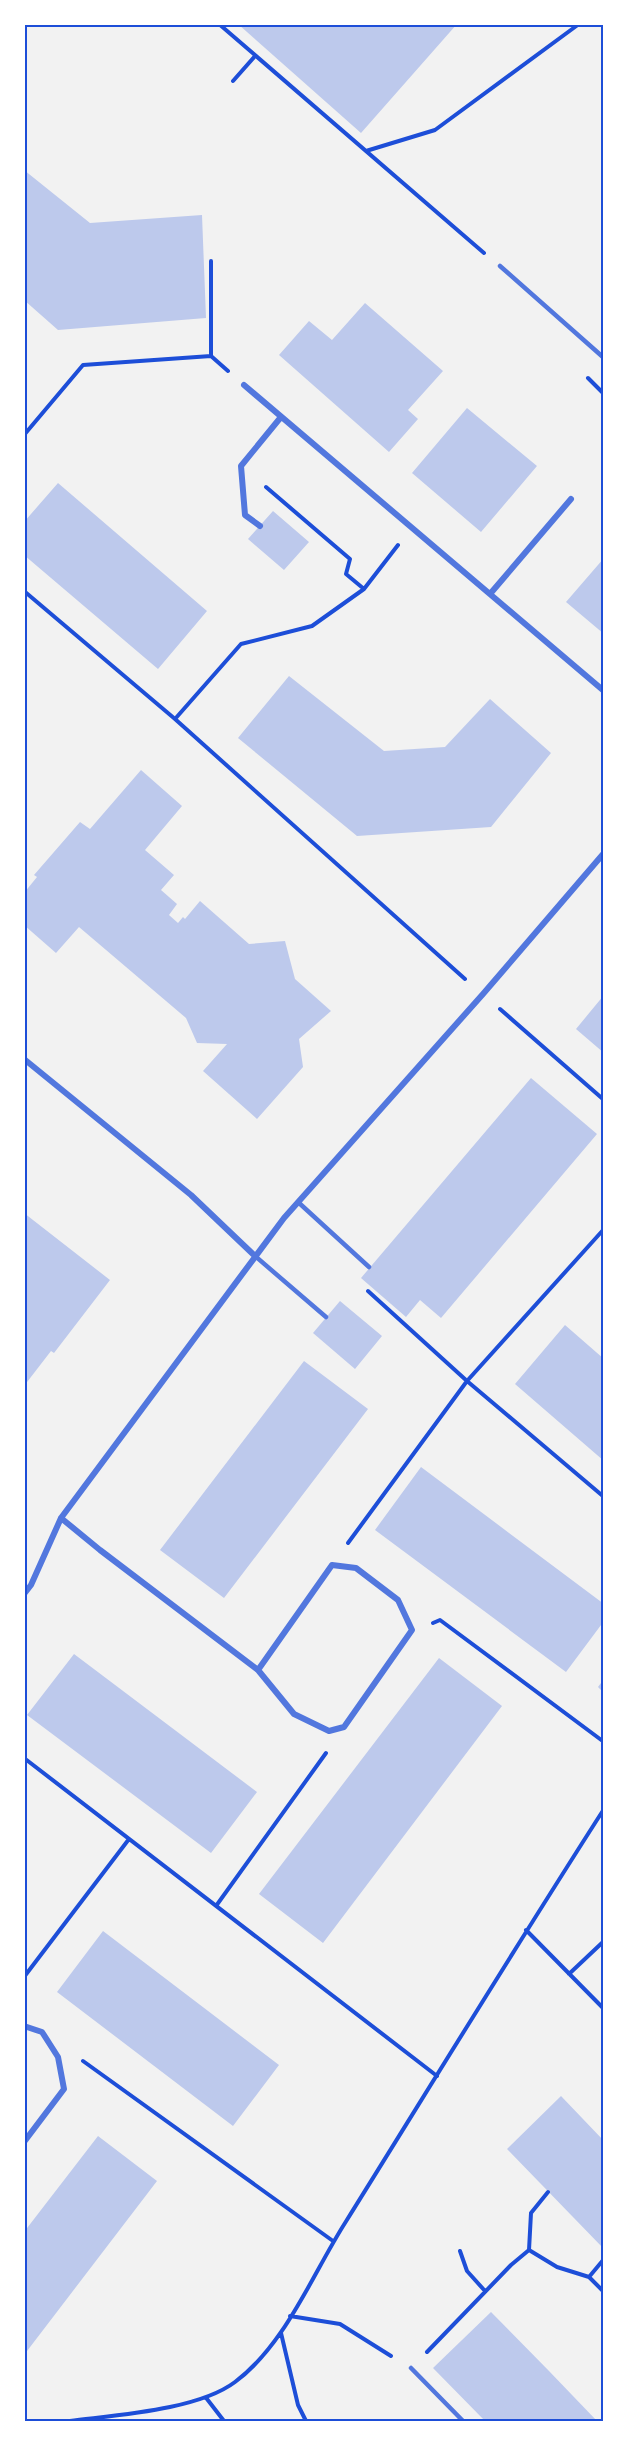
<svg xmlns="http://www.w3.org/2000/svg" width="628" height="2445" viewBox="0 0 628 2445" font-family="'PT Sans Narrow',sans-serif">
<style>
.building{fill:#bdc9ec}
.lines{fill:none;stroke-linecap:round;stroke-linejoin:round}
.path{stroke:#1d4ed8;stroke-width:4}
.service{stroke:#5277de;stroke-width:4.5}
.minor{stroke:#5277de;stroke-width:6}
.neatline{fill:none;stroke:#1d4ed8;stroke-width:2}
</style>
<rect width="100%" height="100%" fill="#f2f2f2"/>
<path class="building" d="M238,24H457L361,133Z
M24,170L90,223L202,215L206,318L58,330L24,300Z
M365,303L443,371L408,410L418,419L389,452L279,355L309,321L332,340Z
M467,408L537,466L481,532L412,473Z
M58,483L207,611L158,669L24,555V522Z
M273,511L309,542L284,570L248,539Z
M604,558V634L566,602Z
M289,676L384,751L445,747L490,699L551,753L491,827L357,836L238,738Z
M141,770L182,806L145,850L174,875L161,890L177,904L169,915L178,923L183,917L185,919L200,901L249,944L285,941L295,979L331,1011L299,1039L303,1067L257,1119L203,1071L227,1044L197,1043L186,1018L79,927L56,953L24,925V893L37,877L34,875L80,822L90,829Z
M604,995V1053L576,1029Z
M531,1078L597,1134L441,1318L420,1300L406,1317L361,1278Z
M24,1213L110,1280L54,1353L51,1351L24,1386Z
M340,1301L382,1336L355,1369L313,1333Z
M565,1325L604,1359V1461L515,1384Z
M304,1361L368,1409L224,1598L160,1550Z
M421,1467L604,1604V1621L566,1672L375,1530Z
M74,1654L257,1792L211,1853L27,1715Z
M439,1658L502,1706L323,1943L259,1894Z
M604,1679V1693L598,1687Z
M103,1931L279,2065L233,2126L57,1992Z
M561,2096L604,2141V2249L507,2149Z
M98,2136L157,2181L24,2355V2232Z
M491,2312L549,2371L597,2421H485L433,2368Z"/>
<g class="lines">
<path class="path" d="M219,24L484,253
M233,81L255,56
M366,151L435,130L579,24
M211,261V356
M588,378L604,394
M24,435L83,365L211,356L228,371
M266,487L350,559L346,574L364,589
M24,591L175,719L465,979
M175,719L241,644L312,626L364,589L398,545
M500,1009L604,1100
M604,1229L467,1381L604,1497
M348,1543L467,1381L368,1291
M433,1623L440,1620L604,1742
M24,1758L437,2076
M216,1906L326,1753
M526,1930L604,2009
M569,1974L604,1941
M24,1977L129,1839
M83,2061L333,2241
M529,2250L531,2213L548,2192
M460,2251L467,2271L485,2291
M589,2277L604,2259
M290,2316L340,2324L391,2356
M281,2333L298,2405L306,2421
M427,2352L511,2265L529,2250L557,2267L589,2277L604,2292
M207,2399L224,2421
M70,2421C116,2415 198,2410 235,2382C285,2345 312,2275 345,2223C431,2085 516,1946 604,1809"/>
<path class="service" d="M500,266L604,358
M298,1202L369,1267
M255,1256L326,1317
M411,2368L463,2421"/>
<path class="minor" d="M244,385L604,691
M260,526L245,515L241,466L281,417
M490,594L571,499
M24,1059L191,1195L255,1256
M61,1518L100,1550L258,1670L332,1565L356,1568L398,1600L412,1630L344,1727L329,1731L294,1714L258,1670
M24,1594L31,1585L61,1518L284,1218L483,994L604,853
M24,2026L42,2032L58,2057L64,2089L24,2142"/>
</g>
<rect width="628" height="2445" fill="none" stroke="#ffffff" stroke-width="51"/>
<rect x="26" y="26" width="576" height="2394" class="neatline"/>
</svg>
